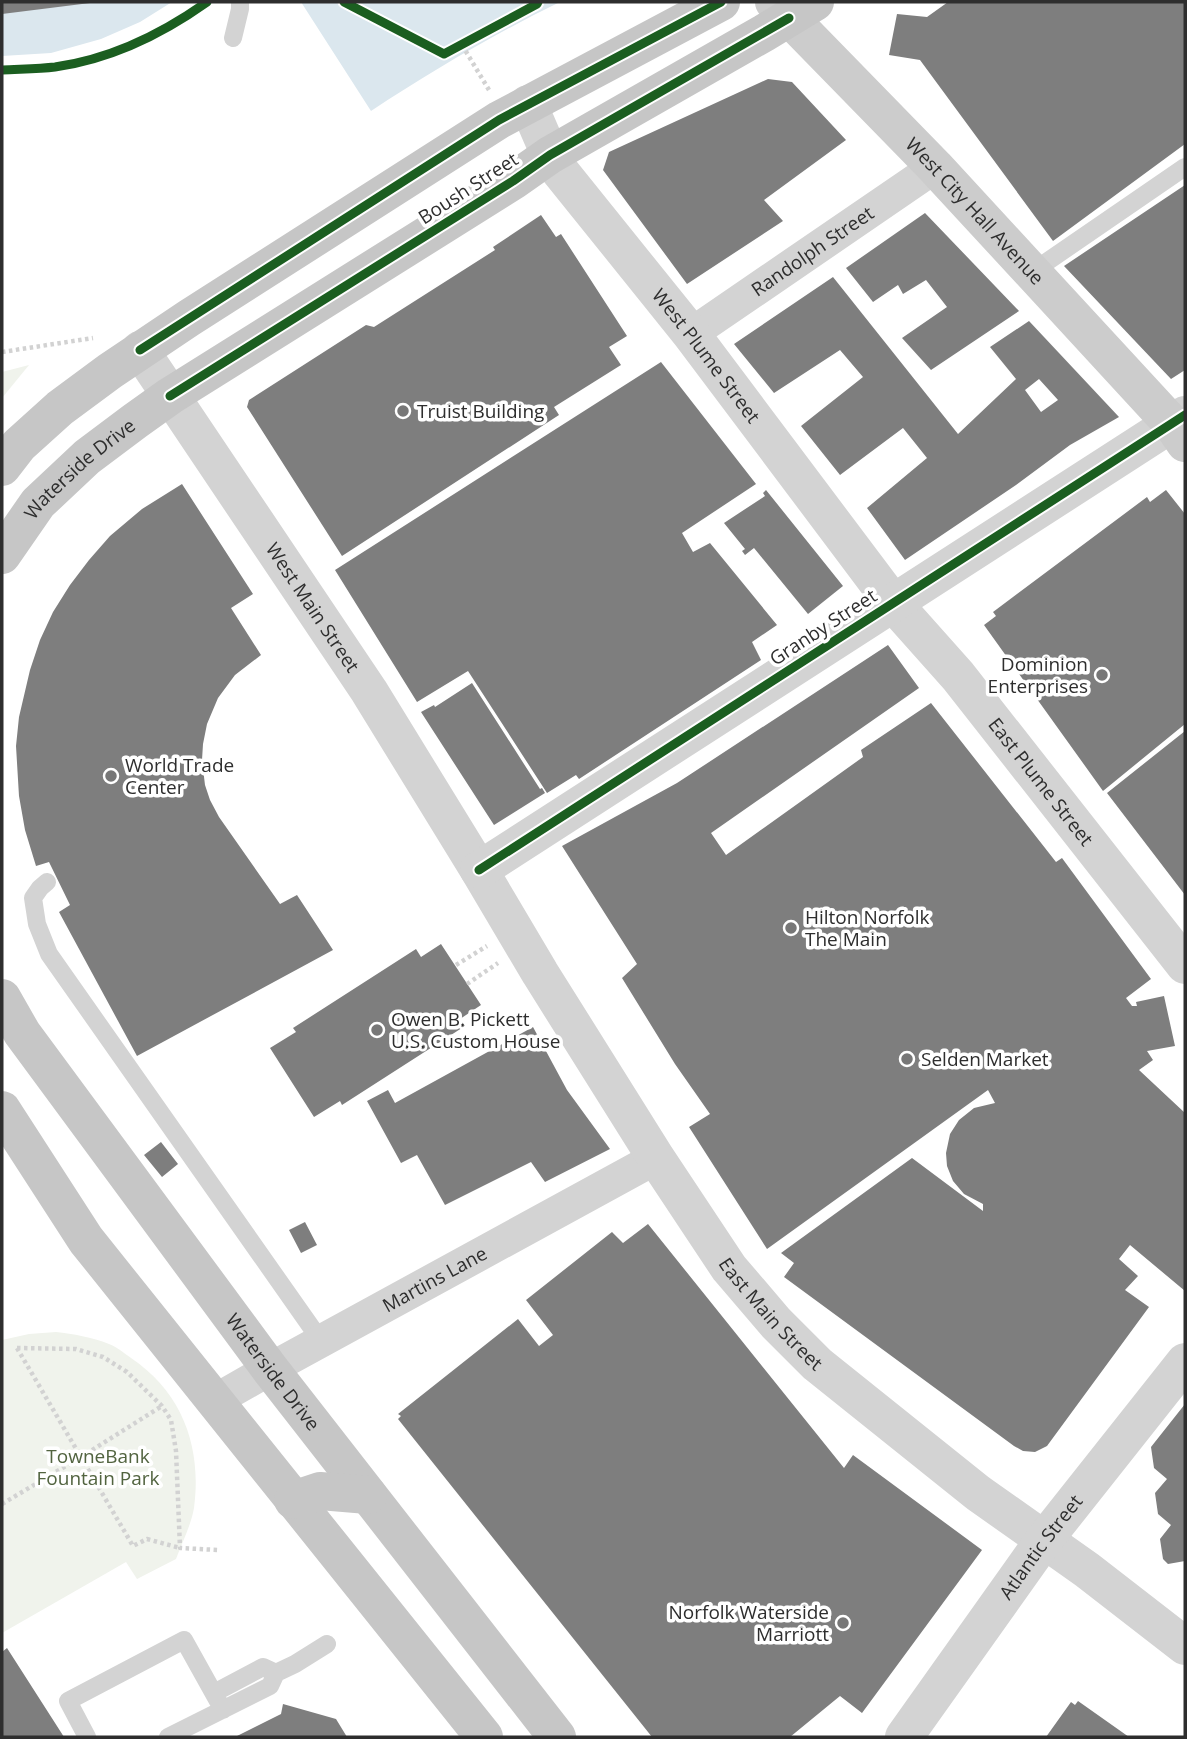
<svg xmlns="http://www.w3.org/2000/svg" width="1187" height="1739" viewBox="0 0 1187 1739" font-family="'Open Sans',sans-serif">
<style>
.green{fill:#f0f3ec}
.water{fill:#dbe7ee}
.building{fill:#7e7e7e;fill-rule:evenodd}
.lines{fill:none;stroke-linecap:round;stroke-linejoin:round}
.path{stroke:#d2d2d2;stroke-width:4.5;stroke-dasharray:3.5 3.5;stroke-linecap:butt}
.service{stroke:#d3d3d3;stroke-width:18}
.minor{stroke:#d3d3d3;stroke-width:33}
.tertiary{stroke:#d3d3d3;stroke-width:38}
.secondary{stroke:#ccc;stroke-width:38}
.primary{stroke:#c6c6c6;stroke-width:38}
.cycleway-casing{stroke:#fff;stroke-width:13}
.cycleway{stroke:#1b5e20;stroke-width:9}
.poi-dot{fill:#777;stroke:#fff;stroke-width:2.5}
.labels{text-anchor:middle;stroke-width:7;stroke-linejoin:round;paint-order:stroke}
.street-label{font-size:19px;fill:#2e2e2e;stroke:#fff}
.poi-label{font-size:19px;fill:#2e2e2e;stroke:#fff;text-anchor:start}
.park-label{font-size:19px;fill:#526440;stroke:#fff}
</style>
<rect width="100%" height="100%" fill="#fff"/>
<path class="green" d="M29,365L2,398V372Z
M56,1332C73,1334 92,1337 109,1344C117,1347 124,1353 131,1358C183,1393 202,1448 194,1508C191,1525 182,1543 176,1559L137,1579L126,1562L2,1633V1340L29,1334Z"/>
<path class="water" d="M2,2H172L140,22L101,39L51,53L2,56Z
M301,2H560C494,34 432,71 371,111Z"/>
<path class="building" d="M2,2H90V3L2,14Z
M948,2H1185V144L1053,241L920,60L889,55L897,14L927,17Z
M768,79L792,82L846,140L764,200L783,221L687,284L603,170L609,152Z
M1185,185V370L1171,379L1064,266Z
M925,213L1019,311L931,370L902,338L947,307L926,280L903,294L898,285L873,302L846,268Z
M541,215L556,237L561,234L627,336L609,347L621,365L554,407L559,415L342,556L247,407L249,400L366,325L374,327L495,250L493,247Z
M833,277L958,434L1016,379L990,347L1029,321L1119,417L1070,445L1016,485L905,560L867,508L927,458L903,428L840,475L801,426L863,377L840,350L774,393L734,344ZM1039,379L1058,400L1041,412L1025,390Z
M661,362L756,484L682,533L693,552L710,543L777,625L752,642L761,660L579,779L576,775L547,793L468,671L417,702L335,570Z
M182,484L253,594L231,608L261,655L235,675L218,698L207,724L203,744L202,760L205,785L210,800L219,817L280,904L297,895L333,950L137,1056L59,912L70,905L49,862L36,866L25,830L19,796L16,746L19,717L30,670L40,640L53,612L70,585L89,560L110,536L142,509Z
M766,490L843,586L808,614L754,548L745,555L742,551L745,549L724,523L765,496L763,493Z
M1166,490L1185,514V724L1103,791L984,625L996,616L993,612L1147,497L1150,502Z
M888,645L919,688L711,833L726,855L863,757L861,750L931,703L1056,862L1062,858L1151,979L1126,998L1132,1006H1137L1136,1002L1164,996L1175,1046L1147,1051L1153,1060L1139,1070L1185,1113V1291L1130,1245L1119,1259L1138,1276L1125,1290L1149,1307L1047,1446L1035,1452L1023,1451L1014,1446L784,1277L794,1263L781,1253L912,1158L983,1211V1204L964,1194L953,1181L947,1166L946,1153L950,1134L959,1120L974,1108L995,1103L988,1090L767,1249L689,1127L710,1114L675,1064L622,978L637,964L562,846L677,783Z
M472,683L540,789L542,788L545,793L494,825L421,712L434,705L435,707Z
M1185,731V895L1107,793Z
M441,944L481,1005L460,1019L465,1026L342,1105L340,1101L314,1117L270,1048L296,1032L293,1028L416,949L421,957Z
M533,1027L567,1090L610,1149L545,1182L531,1162L445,1205L417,1155L401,1163L367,1101L388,1090L395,1103Z
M161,1142L178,1164L162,1177L144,1155Z
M305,1222L317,1245L301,1253L289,1230Z
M648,1224L844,1468L853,1455L982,1550L862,1713L840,1696L790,1737H652L398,1419L401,1416L398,1414L518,1319L539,1346L553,1335L526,1300L612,1232L623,1243Z
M1185,1404V1561L1168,1564L1163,1559L1160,1539L1171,1525L1158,1514L1155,1493L1167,1479L1154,1468L1151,1447Z
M7,1648L64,1737H2V1652Z
M1078,1701L1129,1737H1046L1071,1702L1075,1705Z
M283,1704L336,1719L347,1737H235L281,1714Z"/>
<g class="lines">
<path class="path" d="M462,45L489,90
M2,352L93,338
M456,965L487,946
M467,984L498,963
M17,1348L76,1349L103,1357L127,1372L162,1406L171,1420L176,1451L180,1548L218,1550
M17,1348L133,1546L147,1539L180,1548
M2,1504L81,1457L162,1406"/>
<path class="service" d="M233,38L240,9V2
M1032,272L1185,167
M47,882L40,888L33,898L37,924L49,954L321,1341
M214,1693L263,1667L276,1673
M87,1737L68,1701L184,1640L223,1710
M168,1737L270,1686L276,1673L295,1664L327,1644"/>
<g class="minor">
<path id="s1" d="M691,334L935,167"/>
<path id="s2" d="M214,1401L270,1369L656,1158"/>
</g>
<g class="tertiary">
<path id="s3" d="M528,104L550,155L559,170L691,334L893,603L958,676L1185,965"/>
<path id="s4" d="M140,350L369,691L479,870L540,973L656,1158L729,1268L776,1323L817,1364L978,1493L1087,1570L1185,1646"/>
<path d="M479,870L1185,415"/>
<path id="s5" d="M904,1737L1044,1540L1185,1362"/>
</g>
<path class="secondary" id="s6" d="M774,2L935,167L1172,424L1185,443"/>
<g class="primary">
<path d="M2,467L19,445L60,408L110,371L189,318L499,120L721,2"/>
<path id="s7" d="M2,555L38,503L87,457L135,421L170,396L513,181L550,155L764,33L815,2"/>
<path id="s8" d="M2,998L22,1033L270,1369L557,1737"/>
<path d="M2,1110L86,1240L484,1737"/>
<path d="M293,1500L320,1491L368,1495"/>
</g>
<defs>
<path id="cycleway" d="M344,2L444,54L537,4L538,2
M2,70C19,69 38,69 55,67C111,59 162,34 207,2
M140,350L499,120L721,2
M170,396L513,181L550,155L789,18
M479,870L1185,415"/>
</defs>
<use href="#cycleway" class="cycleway-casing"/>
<use href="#cycleway" class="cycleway"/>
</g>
<g class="poi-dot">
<circle cx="403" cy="411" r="7"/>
<circle cx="1102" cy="675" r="7"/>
<circle cx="111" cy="776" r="7"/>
<circle cx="791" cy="928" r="7"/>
<circle cx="377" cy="1030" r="7"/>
<circle cx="907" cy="1059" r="7"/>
<circle cx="843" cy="1623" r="7"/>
</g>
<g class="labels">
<g class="street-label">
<text transform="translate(468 188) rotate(-33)" y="7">Boush Street</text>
<text dy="7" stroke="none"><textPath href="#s6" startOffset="290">West City Hall Avenue</textPath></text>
<text dy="7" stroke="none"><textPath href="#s1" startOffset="147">Randolph Street</textPath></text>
<text dy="7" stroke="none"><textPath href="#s3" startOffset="310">West Plume Street</textPath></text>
<text dy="7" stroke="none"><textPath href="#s7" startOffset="117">Waterside Drive</textPath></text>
<text dy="7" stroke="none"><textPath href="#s4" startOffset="310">West Main Street</textPath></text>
<text transform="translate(823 627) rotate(-33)" y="7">Granby Street</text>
<text dy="7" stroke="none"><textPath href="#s3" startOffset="852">East Plume Street</textPath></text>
<text dy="7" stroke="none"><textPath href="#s2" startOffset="252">Martins Lane</textPath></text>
<text dy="7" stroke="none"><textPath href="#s4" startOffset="1153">East Main Street</textPath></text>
<text dy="7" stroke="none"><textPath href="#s8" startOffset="462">Waterside Drive</textPath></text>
<text dy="7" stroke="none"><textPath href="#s5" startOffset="234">Atlantic Street</textPath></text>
</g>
<g class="poi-label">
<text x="417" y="418">Truist Building</text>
<text x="1088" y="671" text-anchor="end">Dominion<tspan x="1088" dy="22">Enterprises</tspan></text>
<text x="125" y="772">World Trade<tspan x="125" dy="22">Center</tspan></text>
<text x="805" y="924">Hilton Norfolk<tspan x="805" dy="22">The Main</tspan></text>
<text x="391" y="1026">Owen B. Pickett<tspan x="391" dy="22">U.S. Custom House</tspan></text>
<text x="921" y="1066">Selden Market</text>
<text x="829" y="1619" text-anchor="end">Norfolk Waterside<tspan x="829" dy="22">Marriott</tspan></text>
</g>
<g class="park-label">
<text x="98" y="1463">TowneBank<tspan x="98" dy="22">Fountain Park</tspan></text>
</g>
</g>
<rect width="1187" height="1739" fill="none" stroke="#2e2e2e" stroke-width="7"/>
</svg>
